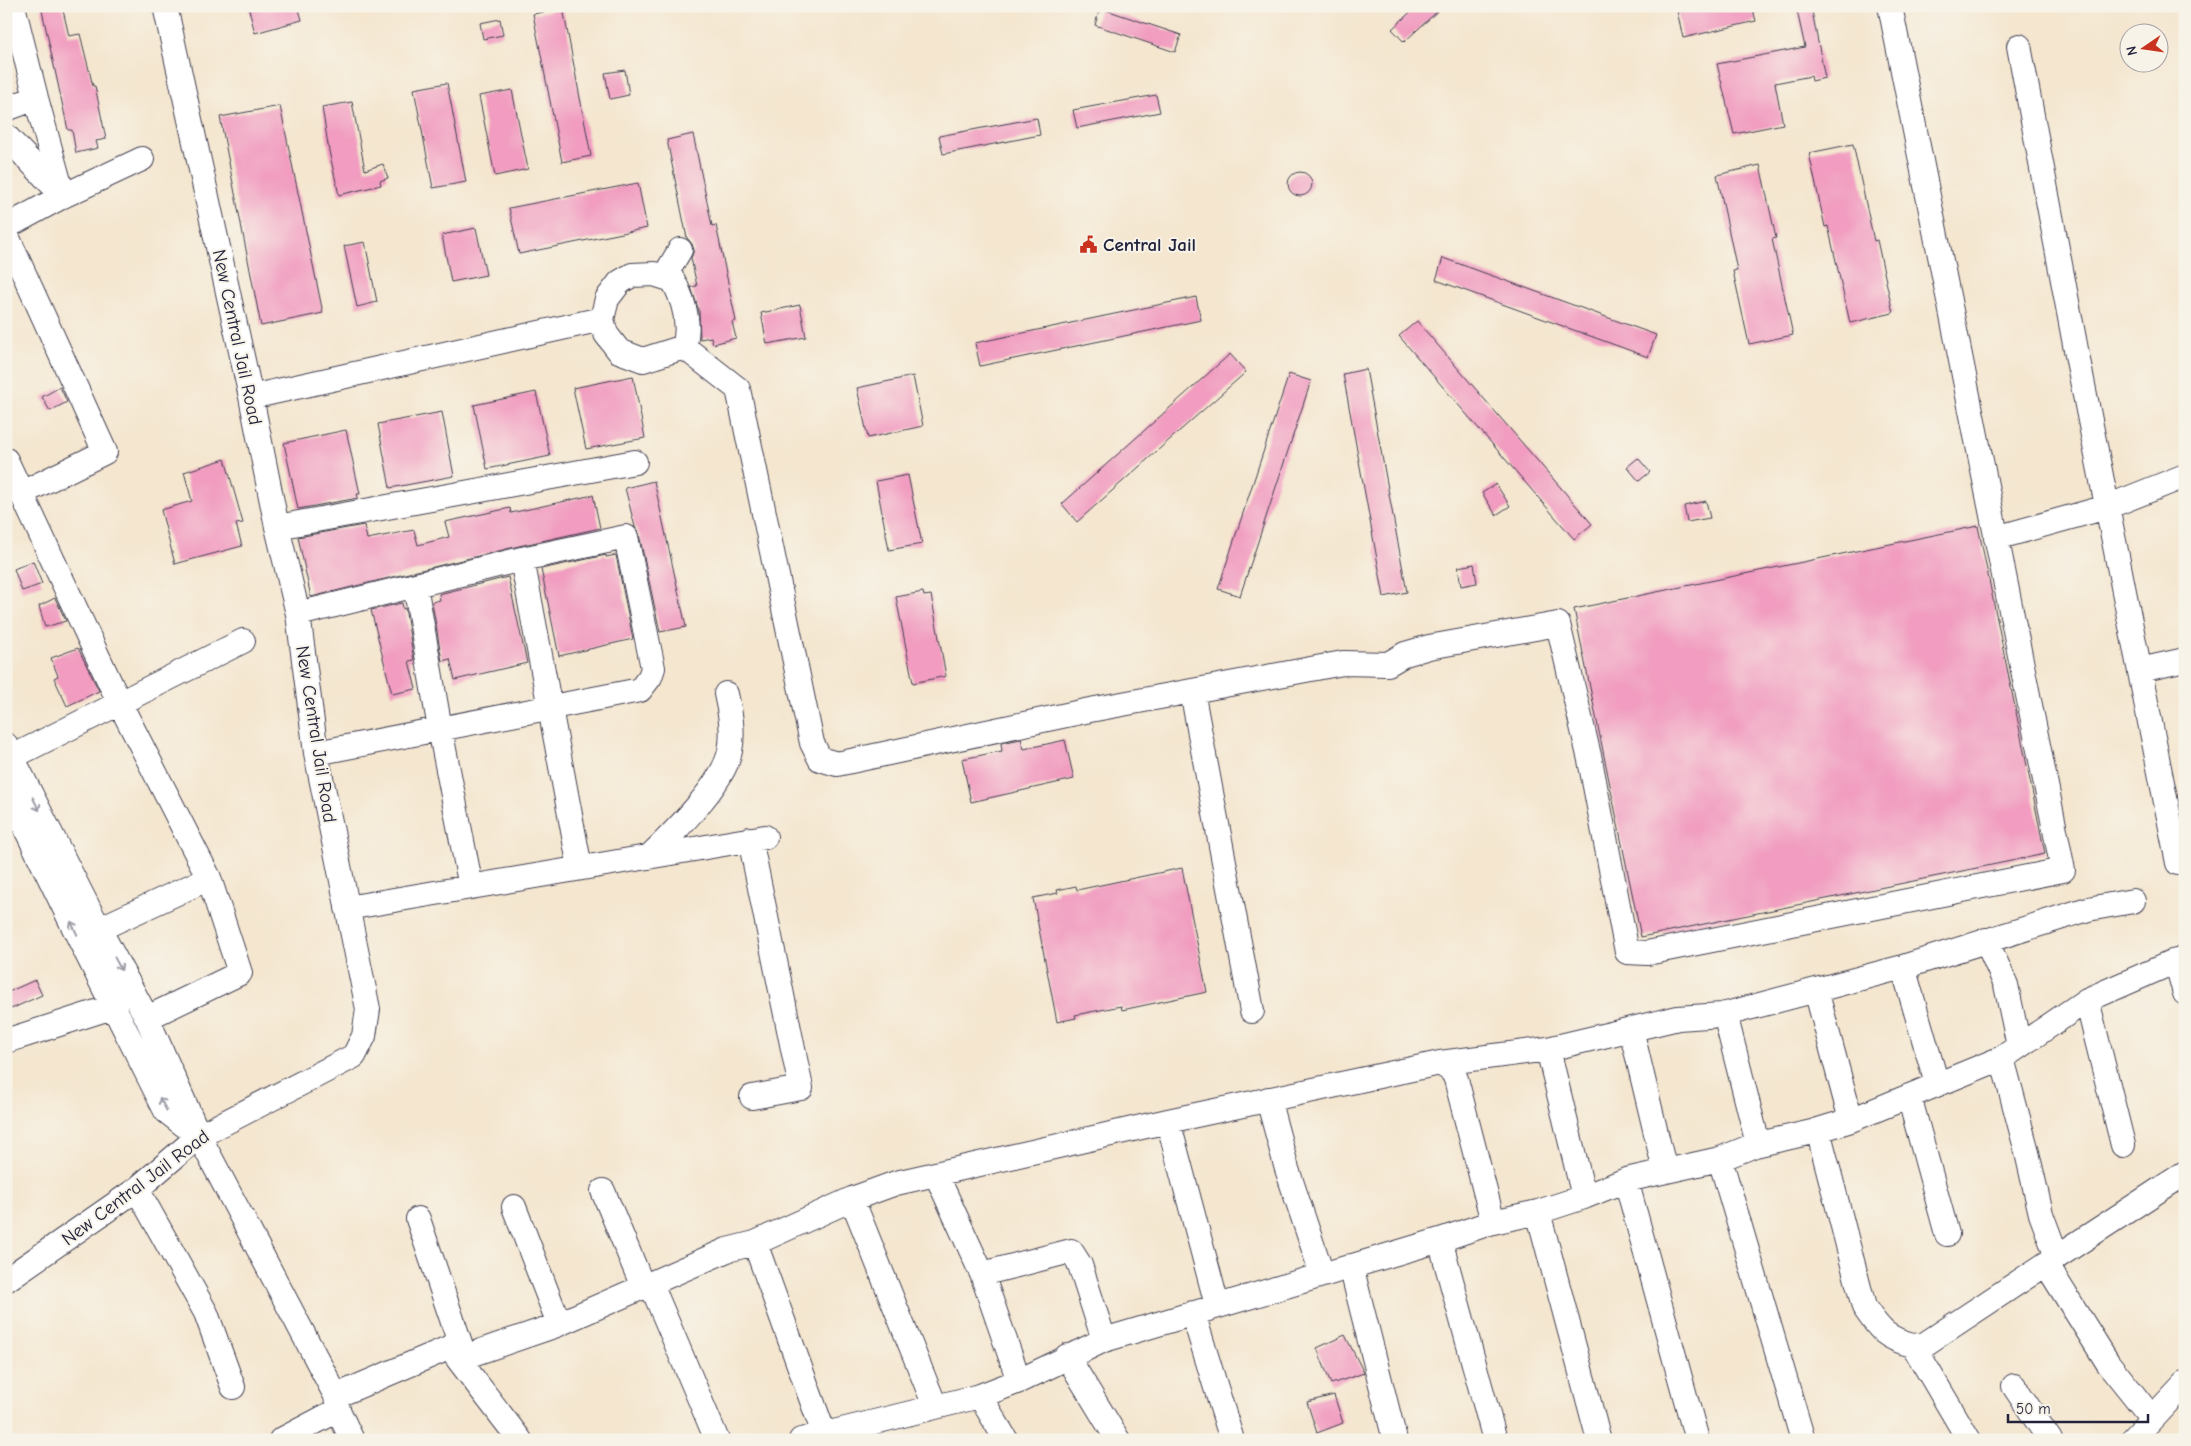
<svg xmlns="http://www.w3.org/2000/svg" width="2191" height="1446" viewBox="0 0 2191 1446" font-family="'Comic Neue',sans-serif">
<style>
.building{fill:#f19cc0}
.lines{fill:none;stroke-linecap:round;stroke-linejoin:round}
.minor-casing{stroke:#423f51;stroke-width:26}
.minor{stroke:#fff;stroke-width:24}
.oneway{stroke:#9c9ca7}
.labels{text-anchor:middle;stroke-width:4;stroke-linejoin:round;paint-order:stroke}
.poi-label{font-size:19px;font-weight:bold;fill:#22223b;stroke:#f7f3e8;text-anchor:start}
.street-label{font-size:19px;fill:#22223b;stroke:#f7f3e8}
</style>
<rect width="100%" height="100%" fill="#f7f3e8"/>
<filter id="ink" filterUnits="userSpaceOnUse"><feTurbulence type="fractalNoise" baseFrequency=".02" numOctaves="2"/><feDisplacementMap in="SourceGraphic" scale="10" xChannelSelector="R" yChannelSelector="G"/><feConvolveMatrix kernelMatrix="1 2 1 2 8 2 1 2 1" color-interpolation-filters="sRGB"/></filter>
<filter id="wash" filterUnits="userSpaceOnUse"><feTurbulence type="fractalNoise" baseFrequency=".0096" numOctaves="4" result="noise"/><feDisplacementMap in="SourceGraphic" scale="20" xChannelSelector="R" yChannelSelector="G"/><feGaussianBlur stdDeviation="1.12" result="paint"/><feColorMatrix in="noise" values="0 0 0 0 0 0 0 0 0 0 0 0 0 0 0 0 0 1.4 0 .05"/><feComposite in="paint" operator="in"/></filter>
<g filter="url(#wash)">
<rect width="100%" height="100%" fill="#f4e6cf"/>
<g id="blocks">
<path class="building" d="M41,6H62L69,36L80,34L93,86H95L106,139L96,141L98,148L76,153L72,130H68Z
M248,6H298L302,20L255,33Z
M1417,6H1443L1404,42L1392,29Z
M1676,6H1752L1756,21L1683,38Z
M1796,6H1811L1825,78L1812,81L1811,76L1775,83L1783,124L1734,134L1717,64L1805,47Z
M563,8L591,156L562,162L533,14Z
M1100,8L1181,35L1175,52L1095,25Z
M500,19L503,35L483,39L480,23Z
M625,70L629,95L610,99L605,73Z
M447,83L466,182L433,188L414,89Z
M512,90L528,169L495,176L479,96Z
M1156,95L1160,112L1077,128L1073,110Z
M352,102L365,170L383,164L388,178L380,181L381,185L339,195L329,151L322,107Z
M280,106L323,313L261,326L220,117Z
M1037,118L1040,135L943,154L939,136Z
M693,134L712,226L716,225L736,321L732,322L736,338L713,344L711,337L700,339L699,311L691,287L697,286L691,258L694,250L692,244L687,238L667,140Z
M1853,144L1874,241L1877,240L1893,313L1850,323L1828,226L1825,227L1809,153Z
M1760,165L1776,238L1772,239L1793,335L1749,344L1733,271L1737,270L1717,175Z
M1288 184a12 12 0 1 1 24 0a12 12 0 1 1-24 0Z
M638,183L647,228L519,254L509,208Z
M476,228L486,275L451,282L442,235Z
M365,242L377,302L357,307L344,246Z
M1443,258L1656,335L1648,357L1436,280Z
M1196,297L1201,320L980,366L975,343Z
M800,305L806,337L767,344L761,313Z
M1417,321L1592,524L1574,539L1399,336Z
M1230,354L1246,372L1077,522L1062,504Z
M1366,369L1407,592L1384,597L1343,374Z
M1289,374L1311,381L1240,596L1218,589Z
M633,376L645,438L586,449L573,388Z
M913,376L923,426L868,438L857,388Z
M60,387L67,402L50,411L42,397Z
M536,392L550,456L487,469L474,405Z
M442,412L454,476L390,488L378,424Z
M346,430L360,494H357L358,498L298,509L284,443Z
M1638,458L1650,472L1639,481L1627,467Z
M225,459L243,523L236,524L242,546L175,564L161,510L192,501L184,472Z
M908,475L922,544L889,550L876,481Z
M654,481L686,627L660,632L639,534L635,527L625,488Z
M1496,484L1510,506L1496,515L1482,493Z
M593,495L600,528L519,546L311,597L298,537L364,525L367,539L414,530L418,545L449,537L445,522L510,508L511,513Z
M1706,501L1710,518L1687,522L1684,506Z
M1978,526L2045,854L1641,937L1574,609Z
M606,555V557L616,555L633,639L559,656L541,569Z
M33,561L42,584L22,591L14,569Z
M1474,564L1477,583L1461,586L1458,567Z
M508,577L527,663L455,680L450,659L442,661L432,602L440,600L439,594Z
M923,592L924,596L931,595L946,676L913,683L896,597Z
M55,598L66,621L45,627L39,606Z
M402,603L403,609L405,608L414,660L409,661L416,689L392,694L371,610Z
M78,648L99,691L67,706L54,678L58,676L51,658Z
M1021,739L1024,749L1065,740L1074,779L971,802L962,759L1002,751L1001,743Z
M1182,868L1207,992L1122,1010L1121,1006L1075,1015L1076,1018L1057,1022L1033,898L1058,893L1057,890L1076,886L1077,890Z
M35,980L42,995L11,1009L6,999V993Z
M1345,1335L1364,1373L1331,1384L1317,1348Z
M1334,1395L1343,1423L1317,1433L1307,1402Z"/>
</g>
</g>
<g filter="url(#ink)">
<use href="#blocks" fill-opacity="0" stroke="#423f51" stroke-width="1"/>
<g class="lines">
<defs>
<path id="minor" d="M2019,46L2077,355L2178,863
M6,109L36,98
M6,136L63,196L36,98L13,6
M6,227L63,196L142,159
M6,234L105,452L22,493
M664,277L680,250
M684,347C691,324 684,301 673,280L654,274L632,275L620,282L607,299L602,319L606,334L619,351L643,360L684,347L738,389L812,743L820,759L837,764L1090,710L1343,663L1388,664L1405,654L1429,647L1558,624L1590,760L1627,952L1647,953L2063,870L1890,6
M251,397L602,319
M6,460L119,702L209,878L240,973L147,1018
M277,527L635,462
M1996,538L2107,507L2185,476
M522,559L580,868
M415,585L440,729L471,887
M298,614L522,559L626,537L653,668L650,677L640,690L316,753
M2140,670L2185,660
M1192,691L1252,1011
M6,745L99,929L147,1018L199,1136L336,1396L338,1410L352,1440
M12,757L243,641
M6,788L81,942L166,1111L197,1135
M750,839L801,1088L752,1097
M649,857C673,833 724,784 730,751C734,732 730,712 726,694
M347,908L765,837
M99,929L209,878
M1986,940L2006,985L2019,1046
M2176,960L2185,993
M1903,967L1937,1084
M1816,990L1851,1120
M2087,1000L2123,1145
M1725,1014L1758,1144
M1631,1029L1665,1171
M6,1041L115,1006
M1548,1049L1584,1197
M2002,1058L2026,1148L2041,1214L2057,1257
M1440,1063L1452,1071L1456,1079L1493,1222
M1909,1096L1947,1234
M1268,1099L1287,1169L1322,1274
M1168,1121L1217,1305
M1818,1130L1864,1307C1880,1330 1885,1338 1913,1345L1969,1440
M1720,1159L1803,1440
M936,1174L982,1274L1019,1381
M1626,1180L1697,1440
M137,1189L206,1313L233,1387
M603,1191L643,1287
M852,1199L935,1406
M514,1207L559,1324
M1538,1212L1599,1440
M418,1219L460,1343
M1440,1240L1495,1440
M755,1243L824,1434
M2046,1264L2185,1173
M1351,1266L1395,1440
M982,1274L1071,1251L1080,1265L1104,1340
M6,1280L137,1189L199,1136L354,1056L364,1036L368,1009L316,753L298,614L277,527L251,397L165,6
M651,1284L717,1440
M1193,1313L1232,1440
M1916,1350L2046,1264L2108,1363L2152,1418
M1067,1356L1118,1440
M458,1359L520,1440
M2014,1386L2050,1440
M336,1396L460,1343L458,1359L554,1326L727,1250L755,1243L852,1199L896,1183L1168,1121L1440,1063L1548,1049L1678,1018L1722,1015L1903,967L2088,909L2133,901
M980,1396L1006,1440
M281,1440L338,1410
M801,1440L980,1396L1019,1381L1104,1340L1440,1240L1493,1222L1538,1212L1584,1197L1626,1180L1720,1159L1755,1145L1812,1132L1851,1120L2002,1058L2087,1000L2185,957
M2132,1440L2185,1383"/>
</defs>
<use href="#minor" class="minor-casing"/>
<use href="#minor" class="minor"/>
</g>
<defs><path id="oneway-shaft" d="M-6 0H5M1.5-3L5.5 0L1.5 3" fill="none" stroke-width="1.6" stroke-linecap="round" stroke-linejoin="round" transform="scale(1.25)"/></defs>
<g class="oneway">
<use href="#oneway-shaft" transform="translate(36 804) rotate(63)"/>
<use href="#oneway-shaft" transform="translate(74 928) rotate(-116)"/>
<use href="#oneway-shaft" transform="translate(118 964) rotate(62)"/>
<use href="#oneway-shaft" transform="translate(163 1104) rotate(-118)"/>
</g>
</g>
<defs>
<symbol id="civic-bare" viewBox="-9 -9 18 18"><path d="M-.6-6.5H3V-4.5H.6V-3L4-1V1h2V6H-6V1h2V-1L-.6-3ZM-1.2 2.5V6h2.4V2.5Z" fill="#c8321e" stroke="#f7f3e8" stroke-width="2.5" paint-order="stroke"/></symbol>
</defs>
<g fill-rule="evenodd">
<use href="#civic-bare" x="1076" y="232" width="25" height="25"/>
</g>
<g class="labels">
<g class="poi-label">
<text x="1103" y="251">Central Jail</text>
</g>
<g class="street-label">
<text transform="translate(238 337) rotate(78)" y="7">New Central Jail Road</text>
<text transform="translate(317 734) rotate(81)" y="7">New Central Jail Road</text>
<text transform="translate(135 1187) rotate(-37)" y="7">New Central Jail Road</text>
</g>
</g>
<rect width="2191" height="1446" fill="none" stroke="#f7f3e8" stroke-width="25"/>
<g transform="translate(2144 48) rotate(257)"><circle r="24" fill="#f7f3e8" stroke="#a29fa3"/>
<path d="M0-4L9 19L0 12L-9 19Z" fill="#c8321e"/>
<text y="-8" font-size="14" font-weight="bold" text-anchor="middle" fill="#22223b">N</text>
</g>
<path d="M2008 1414v8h140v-8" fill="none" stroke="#22223b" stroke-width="2.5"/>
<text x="2016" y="1414" font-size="15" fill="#22223b" stroke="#f7f3e8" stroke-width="4" paint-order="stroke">50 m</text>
</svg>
